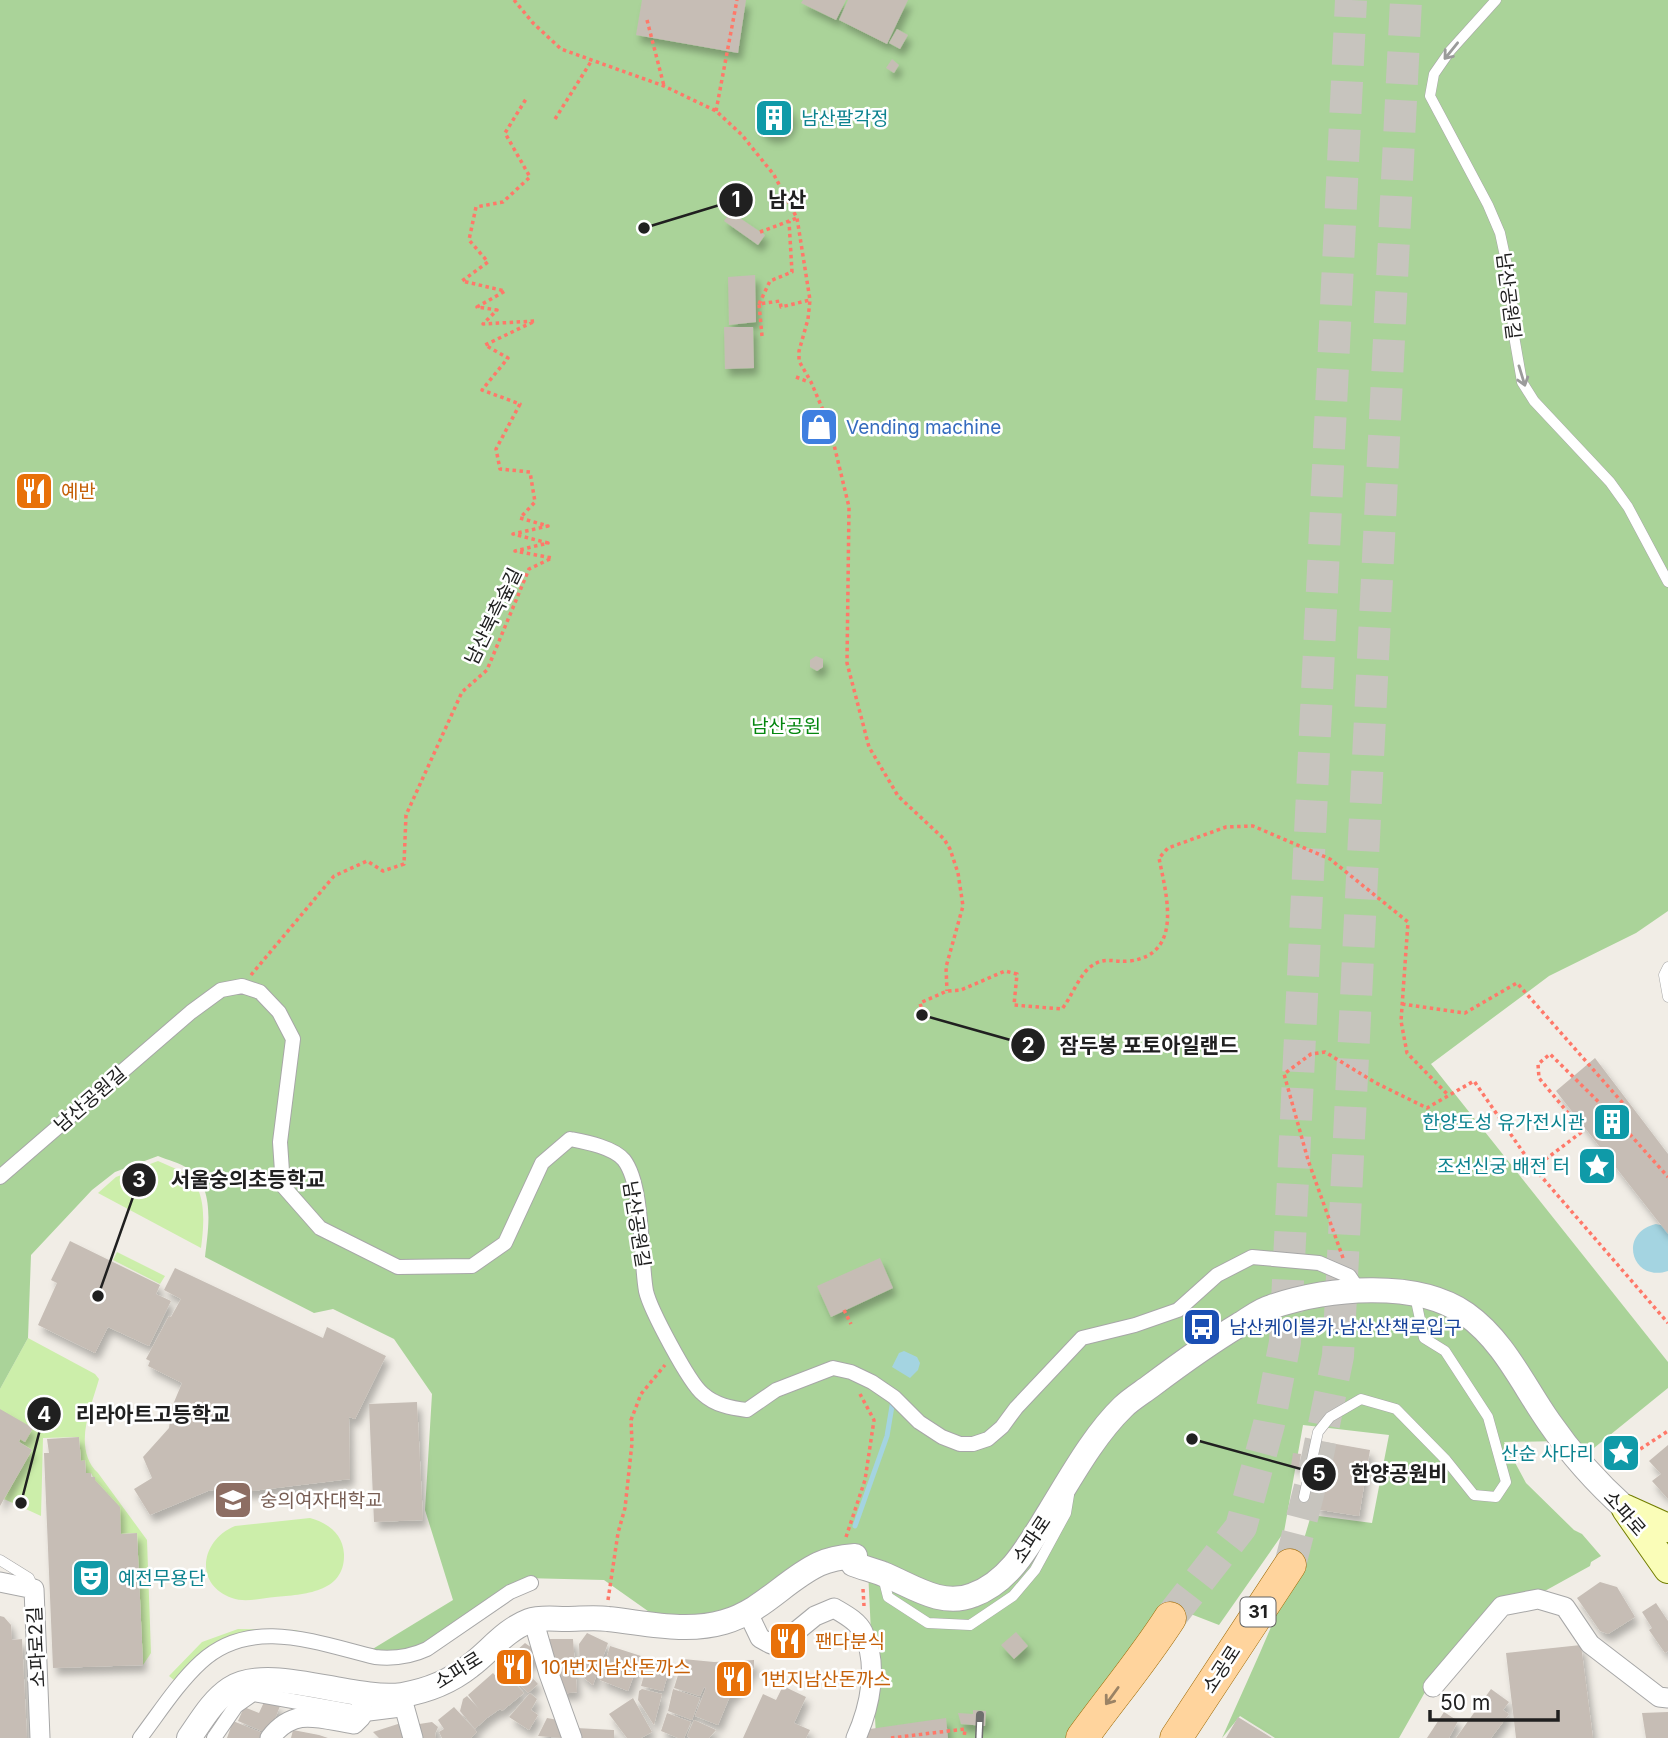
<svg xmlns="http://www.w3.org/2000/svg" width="1668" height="1738" viewBox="0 0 1668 1738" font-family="Inter,'Noto Sans KR',sans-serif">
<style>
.grass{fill:#cea}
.forest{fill:#aad399}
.water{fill:#a4d4e1}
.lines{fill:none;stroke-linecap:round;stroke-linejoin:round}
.stream{stroke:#a4d4e1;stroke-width:5}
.building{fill:#c6bdb5;filter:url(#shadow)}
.primary-tunnel{stroke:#c7c4be;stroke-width:32;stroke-dasharray:32 16;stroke-linecap:butt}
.service-casing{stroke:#a7a7a7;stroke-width:11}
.pedestrian-casing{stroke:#a7a7a7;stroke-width:16}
.minor-casing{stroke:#a7a7a7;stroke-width:21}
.tertiary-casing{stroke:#a7a7a7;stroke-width:26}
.secondary-casing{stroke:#727e00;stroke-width:30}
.primary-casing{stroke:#9c6700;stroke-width:33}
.path{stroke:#ff7869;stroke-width:3.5;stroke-dasharray:3.5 3.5;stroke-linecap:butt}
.service{stroke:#fff;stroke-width:10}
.pedestrian{stroke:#fff;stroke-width:14}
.minor{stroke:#fff;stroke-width:19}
.tertiary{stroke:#fff;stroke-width:24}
.secondary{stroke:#fafdb8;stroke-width:28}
.primary{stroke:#ffd49d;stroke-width:32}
.rail-casing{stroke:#6e6e6e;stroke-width:8}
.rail{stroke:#fff;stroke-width:5;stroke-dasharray:16;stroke-linecap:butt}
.oneway{stroke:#9b9b9b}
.oneway2{stroke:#9b8365}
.labels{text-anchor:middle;stroke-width:5;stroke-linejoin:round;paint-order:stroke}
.shield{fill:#fff;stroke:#636363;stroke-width:2}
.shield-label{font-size:18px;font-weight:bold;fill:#202020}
.culture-label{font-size:19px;fill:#0d838f;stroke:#fff;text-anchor:end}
.street-label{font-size:19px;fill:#202020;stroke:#fff}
.shop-label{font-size:19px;fill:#366cbe;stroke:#fff;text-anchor:start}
.food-label{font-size:19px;fill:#c56008;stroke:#fff;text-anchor:start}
.park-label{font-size:19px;fill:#05870f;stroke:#fff}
.transit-label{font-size:19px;fill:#164399;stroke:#fff;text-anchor:start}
.education-label{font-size:19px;fill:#785e54;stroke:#fff;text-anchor:start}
.leader{fill:none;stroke:#202020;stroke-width:2.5}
.callout-dot{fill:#202020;stroke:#fff;stroke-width:2.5}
.mark-label{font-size:21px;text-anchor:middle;font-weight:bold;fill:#fff}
.callout-label{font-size:21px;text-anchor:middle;font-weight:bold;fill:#202020;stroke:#fff;stroke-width:5;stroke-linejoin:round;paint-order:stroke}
</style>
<defs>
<filter id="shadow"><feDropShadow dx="4" dy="7" stdDeviation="3.5" flood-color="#0004"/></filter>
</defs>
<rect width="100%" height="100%" fill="#f1ede6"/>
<path class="grass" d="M158,1161C166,1165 176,1168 184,1173C208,1188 204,1224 201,1248L98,1193L116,1177Z
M117,1252L165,1276L160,1284L113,1260Z
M28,1338L95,1374L99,1379C91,1408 72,1448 98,1473L147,1540L151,1653L143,1665L137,1533L121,1534L91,1473H86L85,1461H81L79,1437L43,1438L41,1516L4,1499L32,1450L19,1442L20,1439L0,1409V1389Z
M310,1518C328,1523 343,1534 344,1554C345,1593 304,1594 275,1597C262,1598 245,1603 232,1598C193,1584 201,1540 235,1526Z
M238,1629L295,1630L371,1650L401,1652L377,1654L243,1634L179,1684L169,1676L202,1642Z"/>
<path class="forest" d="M0,0H1668V911L1636,933L1549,976L1431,1064L1668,1362V1388L1589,1452L1562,1441L1504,1442L1526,1483L1574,1530L1582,1534L1601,1556L1591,1562L1590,1566L1543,1592L1503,1599L1429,1685L1399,1738H1275L1240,1716L1222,1738C1254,1665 1290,1592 1311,1515L1372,1523L1389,1435L1303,1425L1284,1532L1219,1625L1170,1606L1073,1738H876L868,1570L855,1556L756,1609L672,1628L604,1580L524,1578L446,1627L424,1643L401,1652L371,1650L453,1600L425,1510L432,1394L394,1339L333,1309L314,1313L205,1257C208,1230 216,1188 189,1169C180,1163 168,1160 158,1156L115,1172L92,1190L31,1255L28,1338L0,1389Z"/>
<path class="water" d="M1656,1224L1668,1227V1271C1632,1283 1617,1233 1656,1224Z
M904,1351L917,1357L920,1363L918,1370L910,1378L892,1367L899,1353Z"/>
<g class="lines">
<path class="stream" d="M855,1526L887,1436L893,1400"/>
</g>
<path class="building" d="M642,0H746L738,53L636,35Z
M803,0H846L836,20L801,3Z
M848,0H908L887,44L839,20Z
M897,29L908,35L900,49L889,43Z
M892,59L899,65L894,73L886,68Z
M756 118a18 18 0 1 1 36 0a18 18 0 1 1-36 0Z
M731,212L765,235L758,245L724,221Z
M755,275L756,322L729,325L728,277Z
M724,327H753L754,368L725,369Z
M816,656L823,659V667L817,671L810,667V660Z
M1595,1058L1668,1154V1234L1556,1091Z
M70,1241L160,1285L156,1294L171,1301L149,1346L108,1327L95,1353L38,1325L57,1283L51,1280Z
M880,1258L893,1288L831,1317L817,1286Z
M175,1268L323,1338L327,1327L386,1356L355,1419L349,1417L350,1479L244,1492L242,1485L208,1491L150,1515L134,1489L152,1478L143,1457L169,1428L172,1407L182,1383L148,1366L150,1361L146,1359L169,1316L171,1317L181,1299L164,1290Z
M417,1402L423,1520L374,1522L369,1404Z
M0,1409L33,1428L25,1442L20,1439L19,1442L32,1450L0,1506Z
M79,1437L81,1461L85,1460L86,1473H91V1477H95V1480L120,1507L121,1534L137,1533L143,1665L53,1668L44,1453H49L47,1439Z
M1325,1442L1370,1450L1359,1516L1314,1509Z
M1668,1445V1499L1652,1481L1661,1474L1649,1461Z
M1293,1453L1301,1454L1299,1467L1291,1466Z
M1600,1582L1617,1587L1635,1617L1608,1634L1600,1631L1577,1598Z
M1656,1603L1668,1621V1651L1665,1653L1649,1630L1652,1628L1642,1612Z
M0,1616L4,1617L11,1625L12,1640L22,1639L27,1738H0Z
M1016,1632L1028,1646L1014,1659L1001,1645Z
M587,1633L608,1643L593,1685L580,1675L579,1644Z
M548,1639H573L577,1692L560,1694Z
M525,1643L539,1653L524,1669L538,1684L528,1693L500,1665Z
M1581,1645L1593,1738H1516L1506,1653Z
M610,1646L641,1656L628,1691L600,1680Z
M658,1658L671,1663L663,1691L641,1686L648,1660L656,1662Z
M683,1659L714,1662L754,1660V1667L747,1679L733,1697L730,1696L718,1725L695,1716L706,1688L704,1687L700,1696L674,1688Z
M493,1673L502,1683L509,1677L524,1693L502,1711L500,1709L487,1718L475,1729L460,1711L463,1699L467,1696L479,1709L468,1695Z
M783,1686L806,1697L794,1723L810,1730L806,1738H743L763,1694L776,1700Z
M642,1689L662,1694L654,1725L638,1700L639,1691Z
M673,1689L700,1698L692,1720L668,1711Z
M1491,1689L1509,1702L1503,1710L1509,1714L1491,1738H1456Z
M530,1693L537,1699L531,1710L538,1715L529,1730L509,1717Z
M633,1698L652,1732L641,1738H627L609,1714Z
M265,1700L280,1706L269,1734L238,1721L244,1707L259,1713Z
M454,1707L477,1732L471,1738H442L439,1732L444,1729L438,1720Z
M973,1710L986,1711L985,1726L961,1724L958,1713L973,1714Z
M1444,1712L1458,1721L1449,1738H1427Z
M1668,1712V1738H1646L1642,1713Z
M667,1713L691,1722L684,1738H678L661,1731Z
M1238,1717L1272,1738H1226Z
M547,1718L558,1720L563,1738L538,1736Z
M946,1718L948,1738H864L863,1730Z
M694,1720L716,1730L709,1738H690L687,1736Z
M233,1721L265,1734L264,1738H227Z
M432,1722L438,1727L435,1734L436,1738H417L413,1725Z
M401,1723L405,1738H379L373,1732Z
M576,1728L614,1730V1738H577Z
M293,1730L319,1735L328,1738H291Z"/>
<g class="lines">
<path class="primary-tunnel" d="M1290,1565L1317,1459L1338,1356L1406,0
M1170,1618L1241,1527L1269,1424L1285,1342L1351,0"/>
<defs>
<path id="service" d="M1496,0L1450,51L1434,74L1430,96L1488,205L1500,233L1511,284L1513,330L1522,382L1534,401L1610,482L1628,507L1668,582
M1668,967L1664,975L1668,997
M1304,1497L1318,1432L1330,1417L1361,1399L1396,1409L1446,1460L1474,1495L1496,1497L1506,1482L1488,1417L1445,1351L1424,1338L1415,1296
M0,1560L29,1578L34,1589
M883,1577L888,1597L928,1623L970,1625L1013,1596L1035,1570L1066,1513L1069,1495"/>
<path id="pedestrian" d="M0,1177L191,1012L221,990L242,986L260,992L279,1012L293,1039L280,1142L283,1186L320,1228L398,1267L472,1266L505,1243L542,1163L570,1139C585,1142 613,1147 624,1160C644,1186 640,1258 646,1291C650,1309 689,1383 703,1394C715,1405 731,1408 747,1410L776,1390L833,1368L851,1372L872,1382L894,1397L919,1422L942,1437L960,1444H973L988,1439L1002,1427L1016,1408L1082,1338L1135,1325L1178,1310L1217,1275L1252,1257L1319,1263L1349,1276L1359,1291
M140,1738C159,1713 178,1683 201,1662C251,1616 317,1643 375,1657C394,1659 410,1657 427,1649L510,1592L531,1583
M214,1738L236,1706L253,1694L365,1714L405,1709"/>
<path id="minor" d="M0,1582L34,1589L40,1738
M748,1613L760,1638L771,1644L782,1643L815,1616L834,1608C844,1614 858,1621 863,1632C879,1665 870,1707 856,1738
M533,1619L549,1674L572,1738
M1433,1687L1502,1606L1538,1599L1565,1607L1590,1644L1659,1697L1668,1698
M401,1695L413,1738
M270,1738C295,1706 319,1719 354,1724L361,1717L362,1693"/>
<path id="tertiary" d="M189,1738C201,1721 212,1701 230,1689C268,1663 355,1702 402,1695C426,1691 451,1681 470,1666C490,1651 505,1630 529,1621C540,1617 554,1619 566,1619C580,1619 594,1617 608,1619C647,1623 686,1633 724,1622C763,1611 785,1580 819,1564C830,1559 843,1557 855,1556L853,1564C863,1568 874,1570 883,1574C911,1585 941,1608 973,1595C1011,1581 1030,1543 1050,1511C1071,1477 1094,1435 1123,1407C1131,1399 1143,1392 1152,1385C1180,1364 1209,1343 1239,1325C1249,1319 1260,1310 1271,1307C1327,1288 1416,1279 1466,1314C1504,1341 1523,1385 1549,1422C1571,1454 1597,1483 1626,1509"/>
<path id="secondary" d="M1626,1509L1668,1569
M1628,1510L1668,1528"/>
<path id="primary" d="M1082,1738C1111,1698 1143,1660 1170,1618
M1176,1738L1290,1565"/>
</defs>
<use href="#service" class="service-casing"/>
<use href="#pedestrian" class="pedestrian-casing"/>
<use href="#minor" class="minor-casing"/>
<use href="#tertiary" class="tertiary-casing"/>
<use href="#secondary" class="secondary-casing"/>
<use href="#primary" class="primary-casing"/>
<path class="path" d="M514,0L533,23L561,49L664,86L716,111L742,135L774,175L797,218L810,300L808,319L799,351V361L811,382L829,424L849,507L847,663L869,747L898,796L944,839L950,849L958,873L963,906L946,967L947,991
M647,20L664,86
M716,111L737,0
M555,119L592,60
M760,232L797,218
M759,304L770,281L792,272L789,221
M762,336L759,304L780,301L781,307L810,300
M796,377L809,382
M251,975L334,876L367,861L383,871L404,864L406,815L462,692L487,670L529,569L552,558L515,551L548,543L513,534L548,526L520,518L535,502L530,472L500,469L496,449L520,404L482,390L508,358L485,345L535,321L483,324L497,310L477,307L505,291L462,281L488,262L469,240L476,207L503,202L530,177L505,133L526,99
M1402,1004L1465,1013L1517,983L1628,1109L1618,1121
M923,1014L920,1003L947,991L961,990L1005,971L1017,974L1014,1005L1062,1009C1070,999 1080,975 1089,968C1105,955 1113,963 1130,961C1184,954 1166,894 1159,858L1168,848L1226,827L1253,826L1330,859L1408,922L1401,1021L1407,1053L1449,1096
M1534,1168L1583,1131L1539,1078L1538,1064L1550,1054L1618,1121L1668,1177
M1343,1258L1308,1160L1284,1074L1311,1054L1325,1052L1376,1083L1427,1108L1474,1081L1534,1168L1668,1323
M844,1310L851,1324
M1611,1468L1668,1431
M846,1537L865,1480L874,1420L860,1394
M863,1589L864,1606
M608,1600L618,1533L625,1508L632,1443L631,1420L641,1394L665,1365
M891,1738L965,1729L964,1738"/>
<use href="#service" class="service"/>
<use href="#pedestrian" class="pedestrian"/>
<use href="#minor" class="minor"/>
<use href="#tertiary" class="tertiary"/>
<use href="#secondary" class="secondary"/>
<use href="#primary" class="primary"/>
<defs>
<path id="rail" d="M979,1738L980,1715"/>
</defs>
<use href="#rail" class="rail-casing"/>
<use href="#rail" class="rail"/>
</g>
<defs><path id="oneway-shaft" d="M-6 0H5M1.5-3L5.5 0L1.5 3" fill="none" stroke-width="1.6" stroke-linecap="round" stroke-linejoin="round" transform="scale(1.75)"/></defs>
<g class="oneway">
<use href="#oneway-shaft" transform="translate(1451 51) rotate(129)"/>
<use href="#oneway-shaft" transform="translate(1522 376) rotate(73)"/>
</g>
<use class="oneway2" href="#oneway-shaft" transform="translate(1112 1696) rotate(126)"/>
<defs>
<symbol id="building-square" viewBox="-11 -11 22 22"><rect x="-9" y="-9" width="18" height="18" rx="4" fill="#0f9aa8" stroke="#fff"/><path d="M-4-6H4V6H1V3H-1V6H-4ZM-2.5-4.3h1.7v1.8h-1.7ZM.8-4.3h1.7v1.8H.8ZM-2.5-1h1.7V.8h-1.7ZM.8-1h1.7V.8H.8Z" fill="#fff"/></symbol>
<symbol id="shop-square" viewBox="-11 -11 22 22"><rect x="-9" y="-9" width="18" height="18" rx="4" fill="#3f7fe0" stroke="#fff"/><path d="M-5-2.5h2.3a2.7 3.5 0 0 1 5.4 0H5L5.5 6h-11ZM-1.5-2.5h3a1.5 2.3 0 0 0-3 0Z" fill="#fff"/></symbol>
<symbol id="restaurant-square" viewBox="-11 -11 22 22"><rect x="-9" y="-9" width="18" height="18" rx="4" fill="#e8710a" stroke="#fff"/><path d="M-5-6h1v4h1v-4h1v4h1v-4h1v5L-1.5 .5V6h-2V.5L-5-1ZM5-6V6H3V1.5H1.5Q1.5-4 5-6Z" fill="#fff"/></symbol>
<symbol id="sight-square" viewBox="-11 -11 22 22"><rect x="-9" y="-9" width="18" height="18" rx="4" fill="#0f9aa8" stroke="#fff"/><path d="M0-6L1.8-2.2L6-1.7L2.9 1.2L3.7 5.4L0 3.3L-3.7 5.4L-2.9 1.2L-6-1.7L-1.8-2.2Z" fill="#fff"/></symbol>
<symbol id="bus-square" viewBox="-11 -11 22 22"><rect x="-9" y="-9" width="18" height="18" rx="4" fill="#1a4fb4" stroke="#fff"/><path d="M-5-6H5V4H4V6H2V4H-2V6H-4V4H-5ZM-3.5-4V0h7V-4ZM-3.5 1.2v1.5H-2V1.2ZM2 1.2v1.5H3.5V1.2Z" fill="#fff"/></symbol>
<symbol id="university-square" viewBox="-11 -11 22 22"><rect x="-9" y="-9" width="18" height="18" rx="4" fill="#8d6e63" stroke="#fff"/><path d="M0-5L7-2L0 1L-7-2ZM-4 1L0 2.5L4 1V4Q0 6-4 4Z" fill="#fff"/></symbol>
<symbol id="theatre-square" viewBox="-11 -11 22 22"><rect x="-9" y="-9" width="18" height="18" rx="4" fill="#0f9aa8" stroke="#fff"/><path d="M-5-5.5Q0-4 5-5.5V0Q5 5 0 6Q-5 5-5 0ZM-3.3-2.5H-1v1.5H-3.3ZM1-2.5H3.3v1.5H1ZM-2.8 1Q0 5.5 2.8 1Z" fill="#fff"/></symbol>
</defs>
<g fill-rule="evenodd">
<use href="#building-square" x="752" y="96" width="44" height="44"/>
<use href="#shop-square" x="797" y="405" width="44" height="44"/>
<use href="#restaurant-square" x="12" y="469" width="44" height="44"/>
<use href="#building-square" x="1590" y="1100" width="44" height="44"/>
<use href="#sight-square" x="1575" y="1144" width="44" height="44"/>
<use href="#bus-square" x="1180" y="1305" width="44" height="44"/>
<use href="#sight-square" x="1599" y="1431" width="44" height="44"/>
<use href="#university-square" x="211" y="1478" width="44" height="44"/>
<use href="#theatre-square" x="69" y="1556" width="44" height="44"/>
<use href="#restaurant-square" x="766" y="1619" width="44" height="44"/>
<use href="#restaurant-square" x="492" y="1645" width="44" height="44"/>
<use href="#restaurant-square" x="712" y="1657" width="44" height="44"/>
</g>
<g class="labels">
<rect class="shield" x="1240.5" y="1597.5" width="35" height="29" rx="5"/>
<g class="shield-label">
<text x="1258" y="1618">31</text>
</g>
<g class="culture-label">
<text x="801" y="125" text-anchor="start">남산팔각정</text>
<text x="1585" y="1129">한양도성 유가전시관</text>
<text x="1570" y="1173">조선신궁 배전 터</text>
<text x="1594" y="1460">산순 사다리</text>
<text x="118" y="1585" text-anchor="start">예전무용단</text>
</g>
<g class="street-label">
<text transform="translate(1509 296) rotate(83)" y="7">남산공원길</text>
<text transform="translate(493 616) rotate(-64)" y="7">남산북측숲길</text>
<text transform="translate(90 1099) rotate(-41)" y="7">남산공원길</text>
<text transform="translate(637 1224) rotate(81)" y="7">남산공원길</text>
<text transform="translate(1625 1513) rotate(49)" y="7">소파로</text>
<text transform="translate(1031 1539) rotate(-56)" y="7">소파로</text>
<text transform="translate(36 1647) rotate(-93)" y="7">소파로2길</text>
<text transform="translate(1221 1669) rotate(-57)" y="7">소공로</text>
<text transform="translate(458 1670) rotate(-32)" y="7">소파로</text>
</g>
<g class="shop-label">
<text x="846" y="434">Vending machine</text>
</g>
<g class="food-label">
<text x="61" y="498">예반</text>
<text x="815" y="1648">팬다분식</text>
<text x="541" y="1674">101번지남산돈까스</text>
<text x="761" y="1686">1번지남산돈까스</text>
</g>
<g class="park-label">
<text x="786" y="733">남산공원</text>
</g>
<g class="transit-label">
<text x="1229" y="1334">남산케이블카.남산산책로입구</text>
</g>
<g class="education-label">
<text x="260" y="1507">숭의여자대학교</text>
</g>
</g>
<path class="leader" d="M644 228L736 200M922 1015L1028 1045M98 1296L139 1180M21 1503L44 1414M1192 1439L1319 1474"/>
<g class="callout-dot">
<circle cx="644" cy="228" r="7"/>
<circle cx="922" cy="1015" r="7"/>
<circle cx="98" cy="1296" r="7"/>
<circle cx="21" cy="1503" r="7"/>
<circle cx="1192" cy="1439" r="7"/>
<circle cx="736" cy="200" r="18"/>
<circle cx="1028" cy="1045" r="18"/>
<circle cx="139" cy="1180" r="18"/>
<circle cx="44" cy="1414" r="18"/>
<circle cx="1319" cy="1474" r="18"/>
</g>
<g class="mark-label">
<text x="736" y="207">1</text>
<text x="1028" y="1053">2</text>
<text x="139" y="1187">3</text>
<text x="44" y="1422">4</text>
<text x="1319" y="1481">5</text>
</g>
<g class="callout-label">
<text x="787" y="207">남산</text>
<text x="1149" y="1053">잠두봉 포토아일랜드</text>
<text x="248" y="1187">서울숭의초등학교</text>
<text x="153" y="1422">리라아트고등학교</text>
<text x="1399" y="1481">한양공원비</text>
</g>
<path d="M1430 1710v10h128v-10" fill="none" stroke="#202020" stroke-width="3.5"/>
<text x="1440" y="1710" font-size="21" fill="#202020" stroke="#ffffff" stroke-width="5" paint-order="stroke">50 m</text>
</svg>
